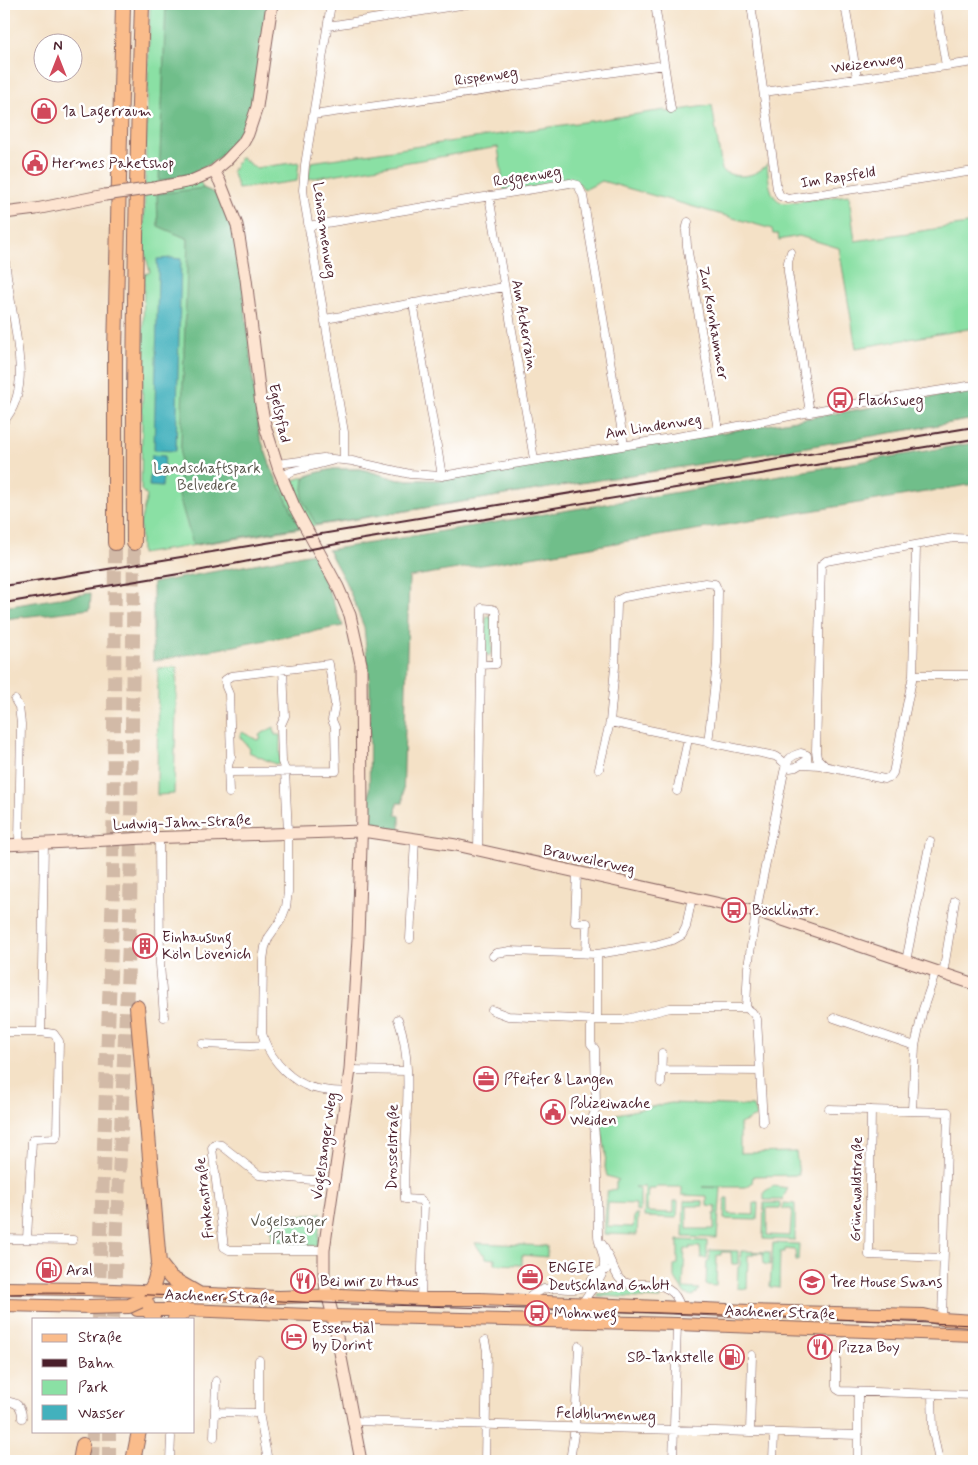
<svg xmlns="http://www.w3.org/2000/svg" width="978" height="1465" viewBox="0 0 978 1465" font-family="Mynerve,sans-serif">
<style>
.green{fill:#8ae0a4;stroke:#6a8068}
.forest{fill:#6fbe8a;stroke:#5c6e5a}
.water{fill:#42b1bd;stroke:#466874}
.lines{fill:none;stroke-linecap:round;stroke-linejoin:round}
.highway-tunnel{stroke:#d2baa7;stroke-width:14;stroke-dasharray:14 7;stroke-linecap:butt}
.street-casing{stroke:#866361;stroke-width:9}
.secondary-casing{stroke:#866361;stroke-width:13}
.primary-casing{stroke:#866361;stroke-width:14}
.highway-casing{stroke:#866361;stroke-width:16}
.street{stroke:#fff;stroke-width:8}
.secondary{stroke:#fde4d1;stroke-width:11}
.primary{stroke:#fabc8b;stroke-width:12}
.highway{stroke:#fabc8b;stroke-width:14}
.tram{stroke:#4a1f2b;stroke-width:1}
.rail{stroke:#4a1f2b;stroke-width:2}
.secondary-bridge-casing{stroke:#866361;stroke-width:13;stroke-linecap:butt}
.primary-bridge-casing{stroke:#866361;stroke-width:14;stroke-linecap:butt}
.highway-bridge-casing{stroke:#866361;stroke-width:16;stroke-linecap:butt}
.secondary-bridge{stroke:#fde4d1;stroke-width:11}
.primary-bridge{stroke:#fabc8b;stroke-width:12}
.highway-bridge{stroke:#fabc8b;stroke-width:14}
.labels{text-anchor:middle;stroke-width:5;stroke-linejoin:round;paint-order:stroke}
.street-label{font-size:15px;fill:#4a1f2b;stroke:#fff}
.poi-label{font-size:15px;fill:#4a1f2b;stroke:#fff;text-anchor:start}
.park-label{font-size:15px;fill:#5d594f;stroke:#fff}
</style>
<rect width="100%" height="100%" fill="#fff"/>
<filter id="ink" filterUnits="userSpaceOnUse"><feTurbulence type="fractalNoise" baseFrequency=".02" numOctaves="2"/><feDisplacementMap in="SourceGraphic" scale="10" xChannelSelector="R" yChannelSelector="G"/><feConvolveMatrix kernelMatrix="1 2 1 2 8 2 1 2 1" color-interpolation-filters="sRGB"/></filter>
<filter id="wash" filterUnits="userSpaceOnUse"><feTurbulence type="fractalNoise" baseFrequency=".0096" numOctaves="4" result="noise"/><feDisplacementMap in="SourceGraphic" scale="20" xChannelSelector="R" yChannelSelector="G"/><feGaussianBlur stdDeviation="1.12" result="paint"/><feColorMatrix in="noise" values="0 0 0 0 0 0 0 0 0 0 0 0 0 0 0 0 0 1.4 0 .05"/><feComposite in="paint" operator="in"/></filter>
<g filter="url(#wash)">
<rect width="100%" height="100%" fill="#f4e1c6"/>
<path class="green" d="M150,4H269L244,124L234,143L218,159L195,171L203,188L217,194L239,252L259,434L272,470L279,485L316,473L333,469H361L399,480H442L974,390V419L141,554L140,523L147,496L141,490L144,274L150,272L143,246Z
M712,105L722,170C737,180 756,177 767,164C769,178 768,199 784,203L849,195L855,241L974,223V328L856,348L839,248L799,236L779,240L778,234H773L772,229L602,181L584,190L580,184L504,191L498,147L308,179L311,162L665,110L666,112Z
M241,157L255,168L299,162L297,181L238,189L232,171Z
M487,616H490L492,618V651L489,656L487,655L485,651L486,619Z
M177,667L174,794L157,795L158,668Z
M274,727L275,735H280V763L275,764L249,752L250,749L240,737L242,732L257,740L261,738L259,735Z
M671,1103L753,1106L756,1117L740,1124V1153L796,1152L799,1175L753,1176L752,1183L746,1187H702L721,1188L717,1238L683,1237L684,1201H703V1206H687V1229H714V1214H716V1207L707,1206V1196L682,1195V1187H656L655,1189H648L647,1212L674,1213V1201H678L677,1218L644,1217L645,1187H634L640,1189V1212L636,1211V1204L608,1203L607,1226L633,1227L634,1215H638L637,1235L604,1234L607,1191L616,1189V1182L619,1180L607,1176L605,1167L606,1154L600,1120L617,1114Z
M773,1186L788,1188L782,1200H764V1192Z
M725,1198H728V1214L754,1215V1203H758L757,1220L724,1219Z
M764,1203H780V1208H767V1235L790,1236L792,1209H783V1203L795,1204V1240L763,1239Z
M271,1212L274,1214L316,1215L321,1212L318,1245L316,1246L272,1245Z
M678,1240L707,1241V1258H701L700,1247H690V1249H685L683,1288L700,1289L693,1296L685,1294L674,1277V1265L678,1264Z
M475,1243L547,1246V1257L522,1255V1265L495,1264V1259L485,1258L484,1254L481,1252Z
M773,1243L799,1244L798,1261H796L795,1250L785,1249V1252H780L779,1288L770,1287Z
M710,1250L738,1251V1264H732L731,1252H721V1255H717L716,1286L706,1285L707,1261H709Z
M741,1251L770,1252V1265L764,1264L763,1253H753V1255H748L747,1289L737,1288L738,1267L740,1266Z
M620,1291L642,1292L661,1297V1299L598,1296L597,1294Z"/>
<path class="forest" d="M166,4H269C261,55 261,120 219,157C204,171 179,178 159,181Z
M203,188L217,194L230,217L239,252L259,434L272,470L300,527L193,545L179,496L188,239L158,226L157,194Z
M974,390V419L801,448L316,525L302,499L304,478L316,473L333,469H361L399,480H442Z
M974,443V484L409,577L403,803H397L396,815L400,816V829L371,826L369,821L370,687L364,627L347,585L328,550Z
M313,553L343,626L153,661V583Z
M91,593L90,609L4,619V607Z"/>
<path class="water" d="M172,258L181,259L176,451L154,450L158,274L157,259Z
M152,455L165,456L162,487L149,486Z"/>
</g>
<g filter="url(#ink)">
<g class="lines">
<path class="highway-tunnel" d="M98,1319L113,888L115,543
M113,1319L130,918L134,543
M92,1461L93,1431
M109,1461V1431"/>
<defs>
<path id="street" d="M331,4L305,165L303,190L305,205L344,432V460
M655,4L671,109
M751,4L777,189L780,196L788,199L974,171
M845,4L857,78
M936,4L946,66
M328,26L467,4
M764,92L974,62
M313,115L664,65
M489,196L534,459
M688,222L686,231L687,246L718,430
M308,226L570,183L578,185L583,196L624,445
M791,252L788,262V272L810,413
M4,254C7,276 10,298 14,320C19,354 28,393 4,421
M413,303L442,476
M325,319L504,287
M277,464L323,458L352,461L410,474L442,476L718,430L841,406L974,385
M282,476L293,471L335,460
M283,669L285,716L281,725L282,762L285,770L288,833V892L286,907L281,920L269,937L265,947L263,960L262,1033C267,1054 285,1076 305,1085C317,1091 334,1091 347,1092
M913,675H974
M15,700L19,707L21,724L19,844
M610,722L775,756C782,759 784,764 790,768L796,767L807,760V755L801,753C789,756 787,760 784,772L756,912L748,967L746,1008
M803,764L819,765L884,779L890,777L893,773L913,675L916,547
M826,767L817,758L816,751L821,565L826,561L954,538L974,539
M599,769L610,722L615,667L617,604L618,600L624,597L705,583L715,584L718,591L717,664L708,743
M228,772L336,771L335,727L332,720L335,705L329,664L231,676L225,680L226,687L229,694L230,724L231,757L228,765L229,793
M677,791L688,739
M159,838L160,964L164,1017
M478,850L482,608L492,609L495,610L496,614V664L482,665
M577,872L575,922L587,923L586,954
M410,939L415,838
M493,956L496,953L510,951L597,954L655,945L673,940L682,935L686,927L692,897
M906,961L930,841
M943,974L955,901
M492,1010L508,1016L597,1020H623L670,1008H746L752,1012L757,1019L763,1122
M834,1018L915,1046
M398,1019C417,1071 401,1143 405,1199L421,1200L424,1205L421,1299
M597,1020V954
M4,1032H41L54,1034L59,1041L57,1134L56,1138L34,1139L32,1141L27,1239
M41,1032L44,843
M202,1044L250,1046L265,1045
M350,1070L407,1071
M662,1070L759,1071
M661,1083L662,1053
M829,1109L948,1112L942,1319
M871,1110L869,1255L943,1258
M912,1110L915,1046L923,1009L936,971
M4,1239L73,1240
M602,1244C608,1253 616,1278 622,1281C628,1285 638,1284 645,1284C662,1284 677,1290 680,1307
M324,1250H229L224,1247L212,1148L215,1144L221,1145L259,1175L333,1182
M526,1300C530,1297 534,1293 539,1291C553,1283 572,1294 585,1286C594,1280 594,1271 606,1270
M585,1323C571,1297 603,1289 604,1265C605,1255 598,1245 598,1235C597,1195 598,1156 593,1116L596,1109L595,1049L591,1044V1020
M485,1341L487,1351L485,1461
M836,1357V1386L837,1389L840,1391L974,1395
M259,1360V1413L268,1461
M932,1394L933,1432L939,1461
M4,1401C16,1402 22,1405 22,1418
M215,1412L259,1413
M352,1421L858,1435
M750,1432L752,1355
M214,1437L216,1381
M170,1461L171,1437
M570,1461L575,1427L579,1346
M673,1461L677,1324
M773,1461L774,1433
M858,1461V1392"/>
<path id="secondary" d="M214,171L220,182L237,225L246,279L261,405L266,429L279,470L294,506L338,587L350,615L361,664L362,815L358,938L350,1070L330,1208L324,1250V1273L326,1290L333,1316L361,1461
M154,188L191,181L214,171L226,161L243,143L248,134L257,107L272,4
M4,213L36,209L105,195
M145,838L362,831L456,845L765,914L974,984
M4,845L90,841"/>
<path id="primary" d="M4,1288L88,1289
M140,1291L279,1297L342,1295L421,1299H480L749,1311L924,1315L942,1319L974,1321
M4,1305L88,1307
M137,1310H186L333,1316L677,1324L974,1335"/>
<path id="highway" d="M115,543V352L123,4
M134,543C133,363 136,184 142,4
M137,1007L159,1263C155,1281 155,1288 140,1301
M159,1263L171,1278L197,1293
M136,1292L146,1302L153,1319
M175,1319L186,1310
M80,1461L83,1445
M133,1461L139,1431"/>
</defs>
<use href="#street" class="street-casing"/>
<use href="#secondary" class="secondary-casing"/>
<use href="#primary" class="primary-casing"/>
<use href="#highway" class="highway-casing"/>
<use href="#street" class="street"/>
<use href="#secondary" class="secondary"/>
<use href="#primary" class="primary"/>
<use href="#highway" class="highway"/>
<path class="tram" d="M4,1294C119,1290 235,1300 350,1304C558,1310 766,1315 974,1325"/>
<path class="rail" d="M4,586L974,427
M4,603L197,571L358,540L974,439"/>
<defs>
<path id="secondary-bridge" d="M105,195L154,188
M90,841L145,838"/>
<path id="primary-bridge" d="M88,1289L140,1291"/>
<path id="highway-bridge" d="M88,1307L129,1306L140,1301"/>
</defs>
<use href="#secondary-bridge" class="secondary-bridge-casing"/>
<use href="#primary-bridge" class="primary-bridge-casing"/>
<use href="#highway-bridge" class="highway-bridge-casing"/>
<use href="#secondary-bridge" class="secondary-bridge"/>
<use href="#primary-bridge" class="primary-bridge"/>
<use href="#highway-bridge" class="highway-bridge"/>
</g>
</g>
<defs>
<symbol id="shop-ring" viewBox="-11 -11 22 22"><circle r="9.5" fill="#fff" stroke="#d1495b" stroke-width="1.5"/><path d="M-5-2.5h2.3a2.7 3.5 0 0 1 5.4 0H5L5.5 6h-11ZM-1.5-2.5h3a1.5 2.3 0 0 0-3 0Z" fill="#d1495b"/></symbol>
<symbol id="civic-ring" viewBox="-11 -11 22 22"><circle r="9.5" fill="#fff" stroke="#d1495b" stroke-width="1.5"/><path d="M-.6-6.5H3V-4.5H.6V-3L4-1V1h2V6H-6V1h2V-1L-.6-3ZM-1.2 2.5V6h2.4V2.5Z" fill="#d1495b"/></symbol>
<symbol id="bus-ring" viewBox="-11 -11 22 22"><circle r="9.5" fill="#fff" stroke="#d1495b" stroke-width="1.5"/><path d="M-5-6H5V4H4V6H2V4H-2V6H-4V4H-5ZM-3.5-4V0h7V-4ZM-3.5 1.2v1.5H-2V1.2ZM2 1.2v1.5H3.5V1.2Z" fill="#d1495b"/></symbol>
<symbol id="building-ring" viewBox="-11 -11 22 22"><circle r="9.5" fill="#fff" stroke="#d1495b" stroke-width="1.5"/><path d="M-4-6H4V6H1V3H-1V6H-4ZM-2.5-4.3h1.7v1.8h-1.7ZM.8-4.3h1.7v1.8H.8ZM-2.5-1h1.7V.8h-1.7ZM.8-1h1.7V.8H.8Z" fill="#d1495b"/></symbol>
<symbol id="office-ring" viewBox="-11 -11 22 22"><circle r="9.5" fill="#fff" stroke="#d1495b" stroke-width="1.5"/><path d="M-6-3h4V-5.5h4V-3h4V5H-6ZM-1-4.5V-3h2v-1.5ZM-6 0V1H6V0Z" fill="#d1495b"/></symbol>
<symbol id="fuel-ring" viewBox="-11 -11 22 22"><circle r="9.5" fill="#fff" stroke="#d1495b" stroke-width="1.5"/><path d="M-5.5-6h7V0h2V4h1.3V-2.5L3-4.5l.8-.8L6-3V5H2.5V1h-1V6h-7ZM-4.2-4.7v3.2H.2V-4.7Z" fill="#d1495b"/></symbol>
<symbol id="restaurant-ring" viewBox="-11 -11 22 22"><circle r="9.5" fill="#fff" stroke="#d1495b" stroke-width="1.5"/><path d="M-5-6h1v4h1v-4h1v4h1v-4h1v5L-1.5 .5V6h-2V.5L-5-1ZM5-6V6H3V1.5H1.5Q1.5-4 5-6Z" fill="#d1495b"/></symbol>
<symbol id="school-ring" viewBox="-11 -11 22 22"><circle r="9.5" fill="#fff" stroke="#d1495b" stroke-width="1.5"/><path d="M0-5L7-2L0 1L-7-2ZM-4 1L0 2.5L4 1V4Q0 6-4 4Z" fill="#d1495b"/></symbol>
<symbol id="hotel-ring" viewBox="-11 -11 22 22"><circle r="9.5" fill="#fff" stroke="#d1495b" stroke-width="1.5"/><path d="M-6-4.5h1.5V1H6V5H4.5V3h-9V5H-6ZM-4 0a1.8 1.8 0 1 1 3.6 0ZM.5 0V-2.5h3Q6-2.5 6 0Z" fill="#d1495b"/></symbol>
</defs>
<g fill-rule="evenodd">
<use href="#shop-ring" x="30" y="97" width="28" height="28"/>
<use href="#civic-ring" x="21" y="149" width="28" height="28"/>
<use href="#bus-ring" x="826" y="386" width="28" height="28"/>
<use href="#bus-ring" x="720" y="896" width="28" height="28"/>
<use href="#building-ring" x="131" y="932" width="28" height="28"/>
<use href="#office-ring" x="472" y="1065" width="28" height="28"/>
<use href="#civic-ring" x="539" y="1098" width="28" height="28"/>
<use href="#fuel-ring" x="35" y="1256" width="28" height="28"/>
<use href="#office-ring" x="516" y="1263" width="28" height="28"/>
<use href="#restaurant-ring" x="289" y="1267" width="28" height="28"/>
<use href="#school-ring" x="798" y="1268" width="28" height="28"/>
<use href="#bus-ring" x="523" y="1299" width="28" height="28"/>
<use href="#hotel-ring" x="280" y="1323" width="28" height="28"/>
<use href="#restaurant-ring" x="806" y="1333" width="28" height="28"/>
<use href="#fuel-ring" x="718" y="1343" width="28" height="28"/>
</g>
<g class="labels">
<g class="street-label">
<text transform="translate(867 63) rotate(-8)" y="5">Weizenweg</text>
<text transform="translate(486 76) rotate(-8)" y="5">Rispenweg</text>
<text transform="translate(527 176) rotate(-9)" y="5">Roggenweg</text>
<text transform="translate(838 177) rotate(-9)" y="5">Im Rapsfeld</text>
<text transform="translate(325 230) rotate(82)" y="5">Leinsamenweg</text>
<text transform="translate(714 323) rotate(80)" y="5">Zur Kornkammer</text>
<text transform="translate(525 325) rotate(80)" y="5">Am Ackerrain</text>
<text transform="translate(280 413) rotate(78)" y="5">Egelspfad</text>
<text transform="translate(653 426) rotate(-9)" y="5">Am Lindenweg</text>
<text transform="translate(182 822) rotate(-2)" y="5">Ludwig-Jahn-Straße</text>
<text transform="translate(589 859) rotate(12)" y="5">Brauweilerweg</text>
<text transform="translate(324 1146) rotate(-82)" y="5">Vogelsanger Weg</text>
<text transform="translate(392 1147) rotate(-89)" y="5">Drosselstraße</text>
<text transform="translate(856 1189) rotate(-89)" y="5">Grünewaldstraße</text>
<text transform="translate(204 1198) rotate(-96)" y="5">Finkenstraße</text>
<text transform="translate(220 1296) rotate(2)" y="5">Aachener Straße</text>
<text transform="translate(780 1312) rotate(2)" y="5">Aachener Straße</text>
<text transform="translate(606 1414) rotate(2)" y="5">Feldblumenweg</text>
</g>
<g class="poi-label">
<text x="62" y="116">1a Lagerraum</text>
<text x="52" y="168">Hermes Paketshop</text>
<text x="858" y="405">Flachsweg</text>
<text x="752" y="915">Böcklinstr.</text>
<text x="162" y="942">Einhausung<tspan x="162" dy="17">Köln Lövenich</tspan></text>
<text x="504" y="1084">Pfeifer &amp; Langen</text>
<text x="570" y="1108">Polizeiwache<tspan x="570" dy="17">Weiden</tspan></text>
<text x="548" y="1273">ENGIE<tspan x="548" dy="17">Deutschland GmbH</tspan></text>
<text x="66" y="1275">Aral</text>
<text x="320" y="1286">Bei mir zu Haus</text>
<text x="830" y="1287">Tree House Swans</text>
<text x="554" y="1318">Mohnweg</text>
<text x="312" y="1333">Essential<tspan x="312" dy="17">by Dorint</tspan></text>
<text x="838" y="1352">Pizza Boy</text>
<text x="714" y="1362" text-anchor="end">SB-Tankstelle</text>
</g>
<g class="park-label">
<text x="207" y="473">Landschaftspark<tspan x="207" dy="17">Belvedere</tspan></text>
<text x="289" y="1226">Vogelsanger<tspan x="289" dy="17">Platz</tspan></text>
</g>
</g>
<rect width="978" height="1465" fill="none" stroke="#fff" stroke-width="20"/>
<rect x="32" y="1318" width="162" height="115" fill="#ffffff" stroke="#b7a5aa"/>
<rect x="42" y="1334" width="25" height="8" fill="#fabc8b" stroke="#b7a5aa"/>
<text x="78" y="1342" font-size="15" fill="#4a1f2b">Straße</text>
<rect x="42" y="1359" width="25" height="8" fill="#4a1f2b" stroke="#b7a5aa"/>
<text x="78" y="1368" font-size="15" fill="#4a1f2b">Bahn</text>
<rect x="42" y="1380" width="25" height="15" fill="#8ae0a4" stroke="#b7a5aa"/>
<text x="78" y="1392" font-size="15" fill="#4a1f2b">Park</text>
<rect x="42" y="1405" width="25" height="15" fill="#42b1bd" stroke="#b7a5aa"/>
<text x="78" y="1418" font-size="15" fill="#4a1f2b">Wasser</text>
<g transform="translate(58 58)"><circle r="24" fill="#ffffff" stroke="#b7a5aa"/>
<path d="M0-4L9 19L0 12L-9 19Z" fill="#d1495b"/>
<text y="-8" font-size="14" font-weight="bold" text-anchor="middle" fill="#4a1f2b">N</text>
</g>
</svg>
